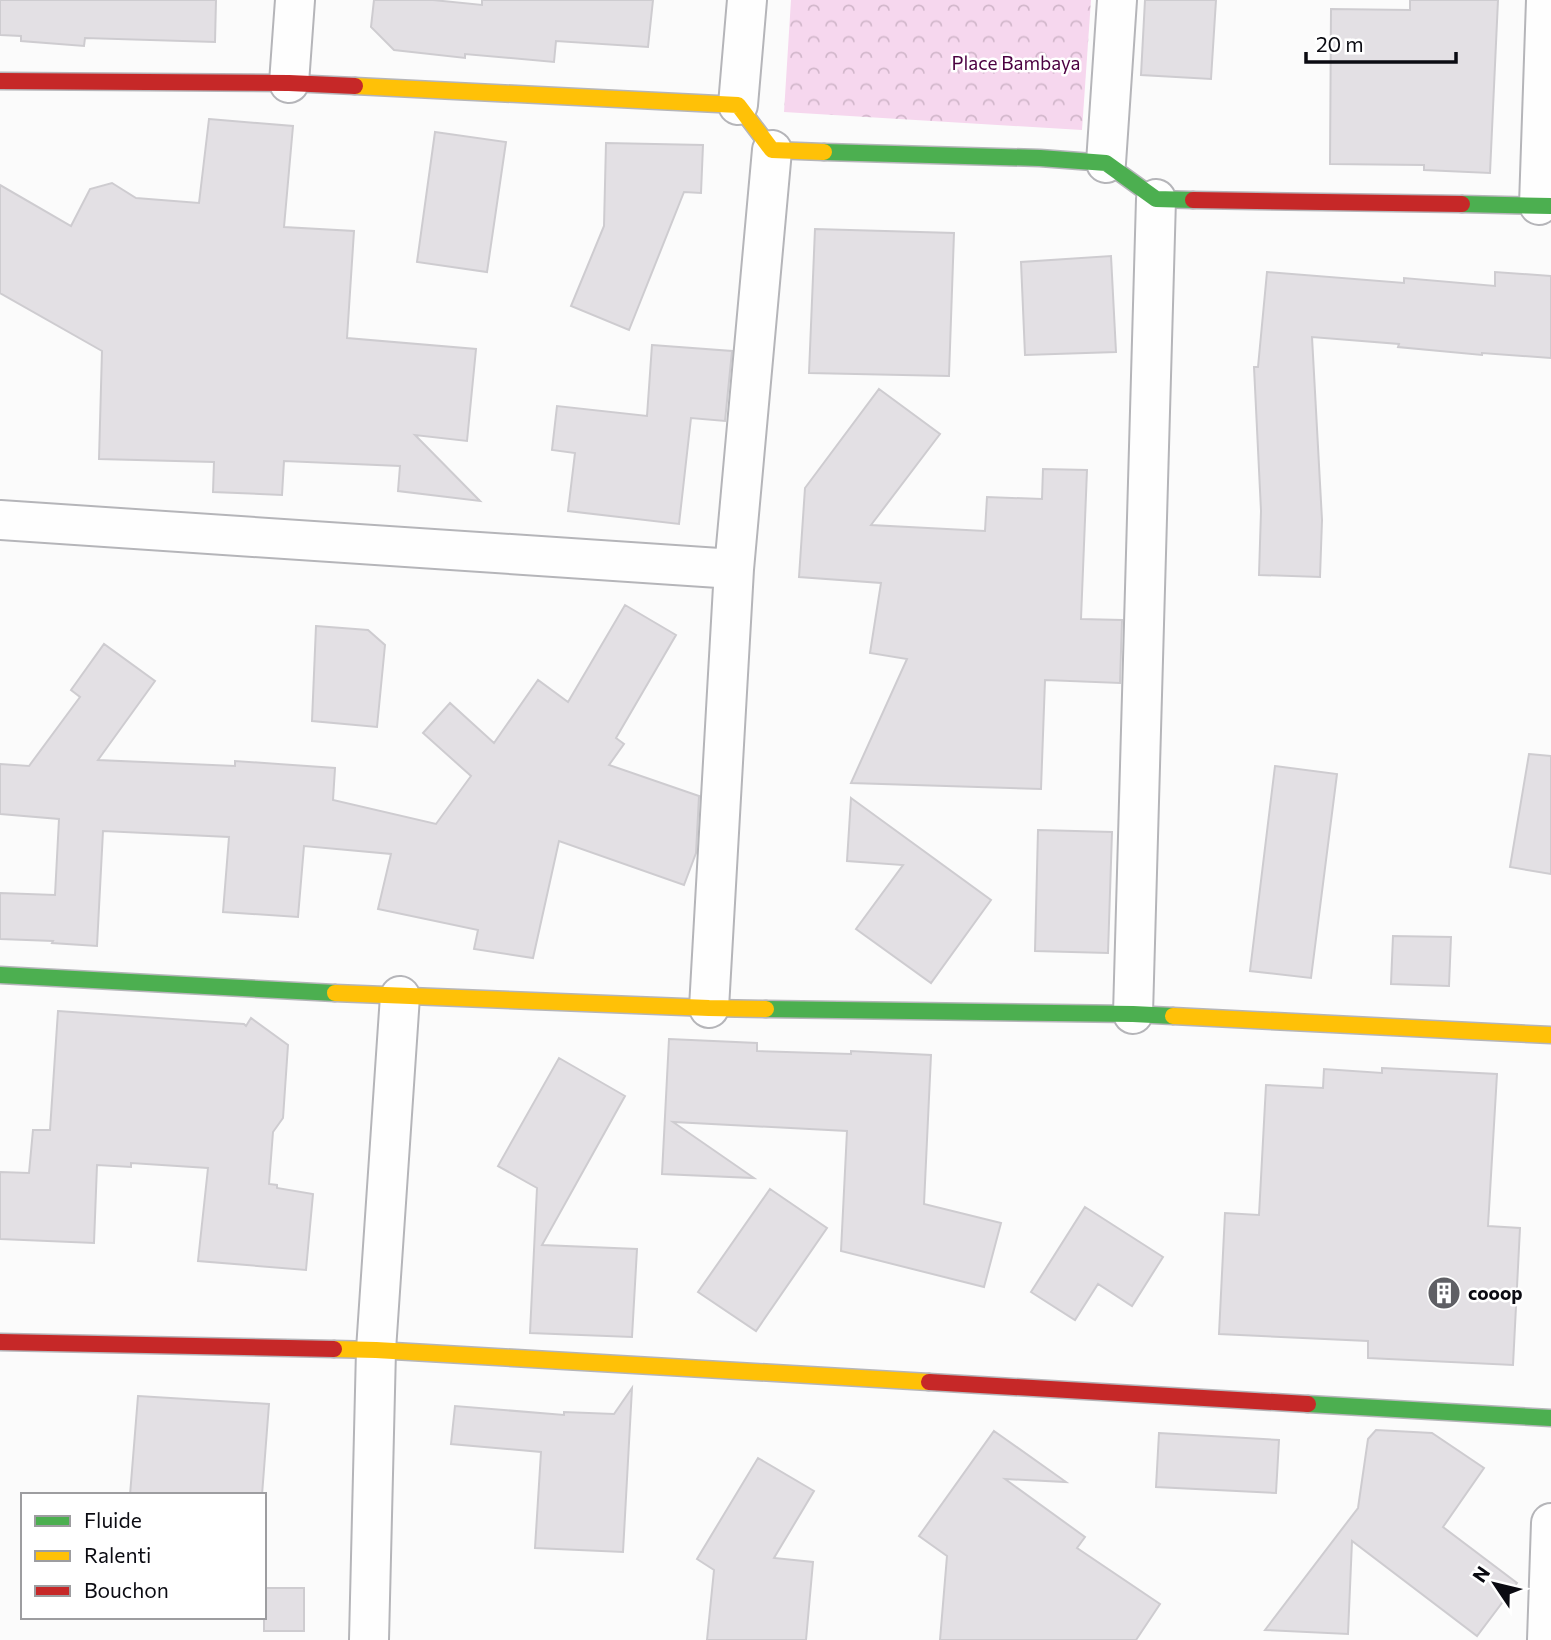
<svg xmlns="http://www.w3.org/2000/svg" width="1551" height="1640" viewBox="0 0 1551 1640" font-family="Commissioner,sans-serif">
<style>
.park{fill:url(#park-crowns)}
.building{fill:#e3e0e4;stroke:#ceccd0;stroke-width:2}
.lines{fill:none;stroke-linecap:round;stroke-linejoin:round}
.street-casing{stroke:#b5b5b9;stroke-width:42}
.fast-casing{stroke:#b5b5b9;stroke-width:19}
.slow-casing{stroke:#b5b5b9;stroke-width:19}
.jam-casing{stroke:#b5b5b9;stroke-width:19}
.street{stroke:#fefefe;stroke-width:38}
.fast{stroke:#4caf50;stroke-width:16}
.slow{stroke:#ffc107;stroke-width:16}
.jam{stroke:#c62828;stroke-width:16}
.labels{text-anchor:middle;stroke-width:5;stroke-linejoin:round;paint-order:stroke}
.park-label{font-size:19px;fill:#4b0041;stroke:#fff}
.poi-label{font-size:19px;font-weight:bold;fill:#0b0b12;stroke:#fff;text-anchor:start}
</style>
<defs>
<pattern id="park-crowns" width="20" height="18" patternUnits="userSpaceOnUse" patternTransform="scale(1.75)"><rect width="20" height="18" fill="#f6d7ee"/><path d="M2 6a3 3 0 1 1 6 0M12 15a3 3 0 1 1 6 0" fill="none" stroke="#d2b7cb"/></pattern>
</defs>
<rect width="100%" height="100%" fill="#fbfbfb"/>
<path class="park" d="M791,0H1091L1082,130L784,112Z"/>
<path class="building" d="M0,0H216L215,42L85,38L84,46L21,41V36L0,35Z
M374,0H433L482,5V0H653L648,47L556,41L554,62L465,54V58L394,50L371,27Z
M1145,0H1216L1211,79L1141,75Z
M1410,0H1498L1490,173L1424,170V165L1330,164L1331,9L1410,10Z
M209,119L293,126L284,227L354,231L347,338L476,349L467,441L415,435L480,501L398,491L400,466L284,461L282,495L213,492L214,462L99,459L102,351L0,293V185L71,226L90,189L112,183L136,198L199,203Z
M435,132L506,142L487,272L417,262Z
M606,143L703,145L701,193L684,192L629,330L571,306L604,226Z
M815,229L954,233L949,376L809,373Z
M1111,256L1116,352L1025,355L1021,262Z
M1267,272L1404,283V278L1495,286V272L1551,276V358L1482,353V355L1398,347L1399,344L1312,337L1322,520L1320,577L1259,575L1261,511L1254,367H1258Z
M652,345L732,351L725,421L691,418L679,524L568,511L575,453L552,450L557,406L647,416Z
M879,389L940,434L871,525L985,531L987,497L1042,499L1043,469L1087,470L1081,619L1122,620L1120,683L1045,680L1041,789L851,783L907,659L870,653L881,583L799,577L805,488Z
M625,605L676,635L616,738L624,744L609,765L699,796L696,853L684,885L559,841L533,958L474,949L478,930L378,909L391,854L304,846L298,917L223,912L229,837L103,831L97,946L52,943L53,941L0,939V893L55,895L59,819L0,814V764L29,766L80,697L71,690L104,644L155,681L98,760L235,766V761L335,768L333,800L436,824L471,776L423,733L450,703L494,743L538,680L568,702Z
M316,626L368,630L385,645L377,727L312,721Z
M1529,754L1551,756V874L1510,867Z
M1275,766L1337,774L1311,978L1250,971Z
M851,798L991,900L931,983L856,929L903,865L847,861Z
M1038,830L1112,832L1108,953L1035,951Z
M1393,936L1451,937L1449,986L1391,984Z
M58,1011L244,1024L246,1026L251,1018L288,1045L283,1118L273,1132L269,1184L277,1185V1188L313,1194L306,1270L198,1261L208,1168L131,1163V1167L97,1165L94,1243L0,1239V1172L29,1173L33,1130H50Z
M669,1039L757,1043V1051L851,1054V1051L931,1055L924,1204L1001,1223L984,1287L841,1251L847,1131L673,1122L754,1178L662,1174Z
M559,1058L625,1096L542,1245L637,1249L632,1337L530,1333L537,1188L498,1166Z
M1382,1068L1497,1074L1488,1226L1520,1228L1513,1365L1368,1358V1341L1219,1334L1225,1213L1259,1215L1266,1085L1323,1088L1324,1069L1382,1073Z
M770,1189L827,1228L756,1331L698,1292Z
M1085,1207L1163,1257L1132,1306L1098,1284L1075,1320L1031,1292Z
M632,1388L623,1552L535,1548L541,1452L451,1444L455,1406L564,1415V1412L614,1414Z
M138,1396L269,1404L262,1495H130Z
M1376,1430L1432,1433L1484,1468L1443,1527L1517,1583L1477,1636L1352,1541L1348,1634L1265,1630L1358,1508L1368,1439Z
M994,1431L1066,1482L1005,1479L1085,1537L1077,1548L1160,1604L1136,1640H940L947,1556L919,1536Z
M1159,1433L1279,1440L1276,1493L1156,1487Z
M758,1458L814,1491L774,1558L813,1562L806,1640H707L714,1570L697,1559Z
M264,1588H304V1631H264Z"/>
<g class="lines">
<defs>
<path id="street" d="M289,83L295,0
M738,105L747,0
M1106,163L1117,0
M1539,205L1546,0
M0,520L734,569
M709,1008L734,569L772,150
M1133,1014L1156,199
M369,1640L376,1350L400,996
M1547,1640L1551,1523"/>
<path id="fast" d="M824,152L1040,158L1106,163L1156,199L1193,200
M1462,204L1551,206
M0,975L335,993
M766,1009L1133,1014L1173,1016
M1308,1404L1551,1418"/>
<path id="slow" d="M355,86L738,105L772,150L824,152
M335,993L709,1008L766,1009
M1173,1016L1551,1035
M334,1349L376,1350L929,1382"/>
<path id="jam" d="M0,81L289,83L355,86
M1193,200L1462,204
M0,1342L334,1349
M929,1382L1308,1404"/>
</defs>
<use href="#street" class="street-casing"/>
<use href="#fast" class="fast-casing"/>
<use href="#slow" class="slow-casing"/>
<use href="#jam" class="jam-casing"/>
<use href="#street" class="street"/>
<use href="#fast" class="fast"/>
<use href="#slow" class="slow"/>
<use href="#jam" class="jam"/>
</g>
<defs>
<symbol id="building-disc" viewBox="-11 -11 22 22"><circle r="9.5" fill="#5f5f64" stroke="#fff"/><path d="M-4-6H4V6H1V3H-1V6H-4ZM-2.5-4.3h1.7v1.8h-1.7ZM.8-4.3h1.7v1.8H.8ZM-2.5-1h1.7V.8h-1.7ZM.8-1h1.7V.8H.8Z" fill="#fff"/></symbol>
</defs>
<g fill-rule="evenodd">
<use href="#building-disc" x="1425" y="1274" width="38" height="38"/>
</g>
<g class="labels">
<g class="park-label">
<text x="1016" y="70">Place Bambaya</text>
</g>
<g class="poi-label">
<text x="1468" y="1300">cooop</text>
</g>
</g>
<rect x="21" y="1493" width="245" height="126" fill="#ffffff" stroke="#9d9da0" stroke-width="2"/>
<rect x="35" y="1516" width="35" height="10" fill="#4caf50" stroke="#9d9da0" stroke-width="2"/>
<text x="84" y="1528" font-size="21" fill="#0b0b12">Fluide</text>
<rect x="35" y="1551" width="35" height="10" fill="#ffc107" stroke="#9d9da0" stroke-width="2"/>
<text x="84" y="1563" font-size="21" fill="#0b0b12">Ralenti</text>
<rect x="35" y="1586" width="35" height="10" fill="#c62828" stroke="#9d9da0" stroke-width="2"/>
<text x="84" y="1598" font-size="21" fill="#0b0b12">Bouchon</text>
<g transform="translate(1495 1584) rotate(305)" stroke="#ffffff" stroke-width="5" paint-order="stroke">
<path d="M0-5L12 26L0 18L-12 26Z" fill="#0b0b12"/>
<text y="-10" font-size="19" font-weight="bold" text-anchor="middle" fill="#0b0b12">N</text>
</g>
<path d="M1306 52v10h150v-10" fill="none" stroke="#0b0b12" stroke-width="3.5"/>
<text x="1316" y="52" font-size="21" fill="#0b0b12" stroke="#ffffff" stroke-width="5" paint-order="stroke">20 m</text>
</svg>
